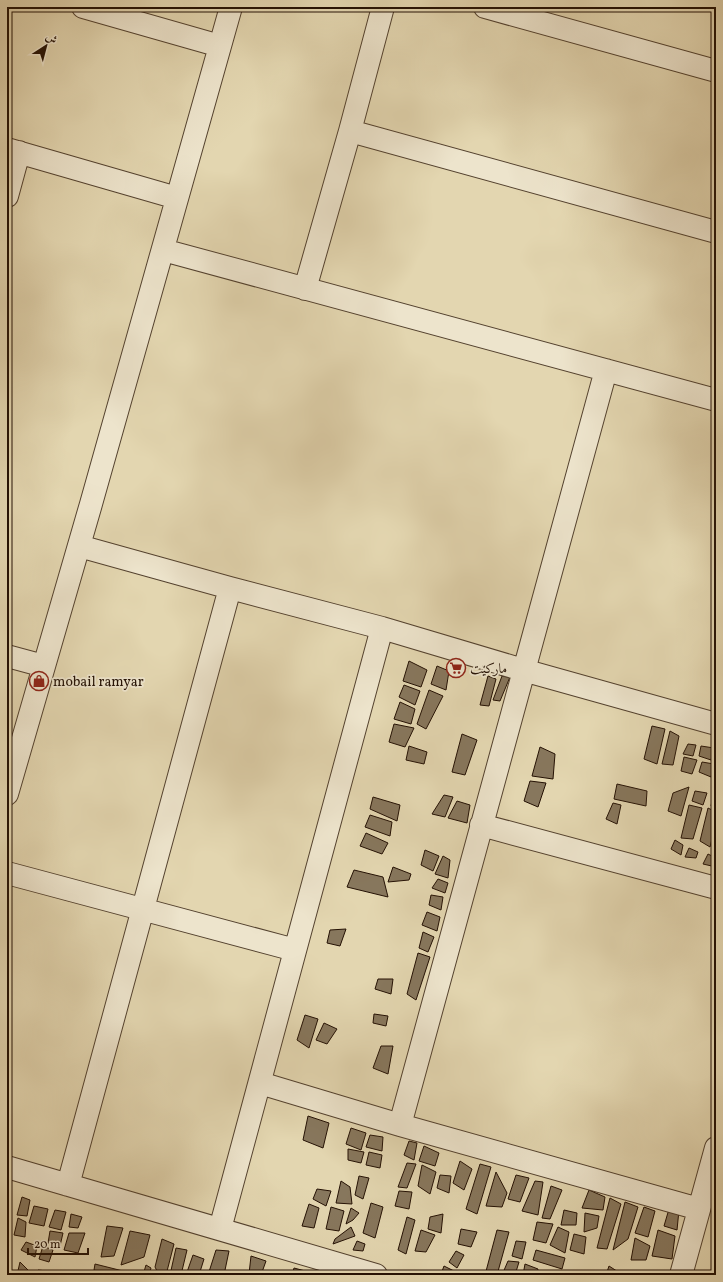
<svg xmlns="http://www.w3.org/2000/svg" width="723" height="1282" viewBox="0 0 723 1282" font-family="Vollkorn,Amiri,serif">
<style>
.building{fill:#87775d;stroke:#241104}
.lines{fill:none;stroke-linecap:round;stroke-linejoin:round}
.minor-casing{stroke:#54422f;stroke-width:24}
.minor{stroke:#ede4cc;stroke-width:22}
.labels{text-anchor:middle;stroke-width:3.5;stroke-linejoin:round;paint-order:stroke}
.poi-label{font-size:14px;fill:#241104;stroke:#ede4cc;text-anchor:start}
</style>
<rect width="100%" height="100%" fill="#e3d6b0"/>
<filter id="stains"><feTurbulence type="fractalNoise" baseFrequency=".005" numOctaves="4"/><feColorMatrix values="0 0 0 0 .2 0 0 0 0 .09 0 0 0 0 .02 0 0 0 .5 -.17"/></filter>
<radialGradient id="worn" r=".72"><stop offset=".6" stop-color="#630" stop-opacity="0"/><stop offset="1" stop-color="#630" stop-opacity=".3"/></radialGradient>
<path class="building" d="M409,661L427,670L421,687L403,681Z
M437,666L449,671L446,690L431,684Z
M488,676L496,679L489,706L480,705Z
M502,676L510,677L500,701L493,700Z
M404,685L420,691L415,705L399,697Z
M429,690L443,696L426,729L417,724Z
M400,702L415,709L411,724L394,719Z
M394,724L414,728L405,747L389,742Z
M652,726L665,729L657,764L644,759Z
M670,731L679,736L673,765L662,764Z
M462,734L477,740L465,775L452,772Z
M688,744L696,745L693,756L683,754Z
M409,746L427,752L424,764L406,760Z
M701,746L714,748L711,760L699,756Z
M540,747L555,754L553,779L532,776Z
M684,757L697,760L692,774L681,771Z
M702,762L714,764L711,777L699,772Z
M530,781L546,783L538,807L524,801Z
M617,784L647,791L646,806L614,799Z
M689,787L681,816L668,811L673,793Z
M695,791L707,793L703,805L692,801Z
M444,795L453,797L445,817L432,814Z
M713,795L716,797V808L711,806Z
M373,797L400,805L397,821L370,809Z
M457,801L470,805L467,823L448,818Z
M613,803L621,805L617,824L606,819Z
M689,805L702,808L693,839L681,838Z
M708,808L716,812V823L710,847L700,841Z
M370,815L392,822L390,836L365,827Z
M366,833L388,843L382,854L360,846Z
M675,840L683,845L681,855L671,849Z
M689,848L698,852L696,858L685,857Z
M425,850L439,856L433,871L421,865Z
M708,854L716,858V867L703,864Z
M443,856L450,860L448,878L435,874Z
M393,867L411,874L409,880L388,882Z
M354,870L383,877L388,897L347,887Z
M438,879L448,883L445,893L432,888Z
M431,895L443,897L441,910L429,905Z
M427,912L440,917L437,931L422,925Z
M346,929L340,946L327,943L330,930Z
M423,932L434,937L428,952L419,948Z
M418,953L430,957L416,1000L407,994Z
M378,979H393L391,994L375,989Z
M374,1014L388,1016L386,1026L373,1023Z
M305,1015L318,1019L309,1048L297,1040Z
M324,1023L337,1029L327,1044L316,1040Z
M381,1046H393L388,1074L373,1068Z
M308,1116L329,1123L323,1148L303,1140Z
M351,1128L366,1133L361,1150L346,1144Z
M370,1135L383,1137L382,1151L366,1147Z
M409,1141L417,1143L414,1160L404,1155Z
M424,1146L439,1153L435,1166L419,1161Z
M348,1149L364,1152L361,1163L348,1160Z
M369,1152L382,1155L380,1168L366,1165Z
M460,1161L472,1169L464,1190L453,1183Z
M407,1163L416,1164L407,1188L398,1187Z
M480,1164L491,1167L477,1214L466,1209Z
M422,1165L436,1172L430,1194L418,1186Z
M496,1172L507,1193L502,1207L486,1206Z
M440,1175L451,1176L449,1193L437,1188Z
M516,1175L529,1178L520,1202L508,1199Z
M359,1176L369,1178L363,1199L355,1195Z
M341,1181L350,1187L352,1204L336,1203Z
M535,1181L543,1182L538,1215L522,1211Z
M551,1186L562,1190L550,1219L542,1218Z
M317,1189L331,1191L326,1206L313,1199Z
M589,1190L605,1197L603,1210L582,1208Z
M399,1191L412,1192L409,1209L395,1206Z
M22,1197L30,1200L27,1216L17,1215Z
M610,1198L621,1204L607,1249L597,1248Z
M625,1202L638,1207L628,1239L613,1250Z
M371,1203L383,1207L375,1238L363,1233Z
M309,1204L319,1208L314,1228L302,1226Z
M34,1206L48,1209L44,1226L29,1223Z
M331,1207L344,1211L339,1231L326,1229Z
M644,1207L655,1211L648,1237L635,1233Z
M351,1208L359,1213L353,1220L346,1224Z
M669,1209L679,1210L677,1230L664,1226Z
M55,1210L66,1212L61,1230L49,1227Z
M564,1210L577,1213L576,1225H561Z
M585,1213L599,1216L597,1228L584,1232Z
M71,1214L82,1217L78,1228L69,1227Z
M443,1214L441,1233L428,1229L430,1217Z
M407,1217L415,1220L406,1254L398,1250Z
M18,1218L26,1222L25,1237L14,1235Z
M537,1222L553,1224L546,1243L533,1240Z
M107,1226L123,1228L114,1256L101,1257Z
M351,1227L355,1236L333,1244L335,1239Z
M558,1227L569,1232L565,1253L550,1245Z
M461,1229L477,1232L471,1247L458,1244Z
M421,1230L435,1235L426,1252L415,1251Z
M497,1230L509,1232L497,1275H485Z
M658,1230L675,1236L672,1259L652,1256Z
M50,1231L63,1233L60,1246L48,1243Z
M130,1231L150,1235L144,1257L121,1265Z
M69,1233H85L78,1253L64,1250Z
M574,1234L586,1237L584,1254L570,1250Z
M635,1238L650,1246L646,1260H631Z
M162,1239L174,1244L166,1275H159L155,1267Z
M357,1241L365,1244L363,1251L353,1250Z
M516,1241L526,1242L522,1259L512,1256Z
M26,1242L37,1246L35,1257L21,1250Z
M43,1246L53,1250L49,1262L39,1259Z
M176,1248L187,1250L181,1275H170Z
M216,1250L229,1251L224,1275H208Z
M536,1250L565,1258L562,1269L533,1260Z
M456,1251L464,1255L457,1268L449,1262Z
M193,1255L204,1259L199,1275H186Z
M251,1256L266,1261L261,1275L249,1274Z
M508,1261L519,1262L515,1275H502Z
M20,1262L30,1272V1275H17Z
M95,1264L123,1271L122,1275H112L94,1270Z
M525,1264L538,1269L537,1275H523Z
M146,1265L151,1268L149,1275H143Z
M444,1266L454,1271L453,1275L441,1274Z
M609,1266L623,1275H606Z
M294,1268L309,1272L308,1275H292Z
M38,1270L47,1271L46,1275H37Z"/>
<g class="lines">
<defs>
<path id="minor" d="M83,7L220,46
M485,7L716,71
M350,131L716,232
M7,149L177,198
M7,196L19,152
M163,250L716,400
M305,289L350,131L383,7
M79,546L230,588L382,628L523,670L716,724
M7,656L44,666
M7,794L91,504L231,7
M481,825L716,888
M7,873L295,950
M260,1083L400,1125L699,1209
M400,1125L606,370
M7,1167L376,1275
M68,1185L230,588
M220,1229L382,628
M681,1275L716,1148"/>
</defs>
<use href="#minor" class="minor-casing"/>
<use href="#minor" class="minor"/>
</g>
<defs>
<symbol id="supermarket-ring" viewBox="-11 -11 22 22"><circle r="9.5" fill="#ede4cc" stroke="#8f2418" stroke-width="1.5"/><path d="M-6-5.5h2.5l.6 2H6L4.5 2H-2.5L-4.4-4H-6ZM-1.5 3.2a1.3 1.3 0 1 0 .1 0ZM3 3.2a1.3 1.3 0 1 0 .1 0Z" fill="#8f2418"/></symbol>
<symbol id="shop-ring" viewBox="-11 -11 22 22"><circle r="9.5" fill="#ede4cc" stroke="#8f2418" stroke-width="1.5"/><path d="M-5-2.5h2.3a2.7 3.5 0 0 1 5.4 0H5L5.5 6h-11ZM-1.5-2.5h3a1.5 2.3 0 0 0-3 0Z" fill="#8f2418"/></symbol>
</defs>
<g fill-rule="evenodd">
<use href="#supermarket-ring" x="445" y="657" width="22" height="22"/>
<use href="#shop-ring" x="28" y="670" width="22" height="22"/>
</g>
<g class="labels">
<g class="poi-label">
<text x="470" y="673">مارکێت</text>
<text x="53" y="686">mobail ramyar</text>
</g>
</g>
<rect width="723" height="1282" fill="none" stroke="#e3d6b0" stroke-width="24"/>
<rect x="8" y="8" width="707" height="1266" fill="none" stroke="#241104" stroke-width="2"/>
<rect x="12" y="12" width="699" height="1258" fill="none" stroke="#241104"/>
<g transform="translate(46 46) rotate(36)" stroke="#ede4cc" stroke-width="3" paint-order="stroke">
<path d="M0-3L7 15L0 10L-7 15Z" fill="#241104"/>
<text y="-6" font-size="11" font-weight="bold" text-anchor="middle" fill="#241104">ش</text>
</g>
<path d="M28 1248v6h60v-6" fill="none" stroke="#241104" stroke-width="2"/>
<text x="34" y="1248" font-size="12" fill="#241104" stroke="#ede4cc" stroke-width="3" paint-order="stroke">20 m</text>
<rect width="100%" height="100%" filter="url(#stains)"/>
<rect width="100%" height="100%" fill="url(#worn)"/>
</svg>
